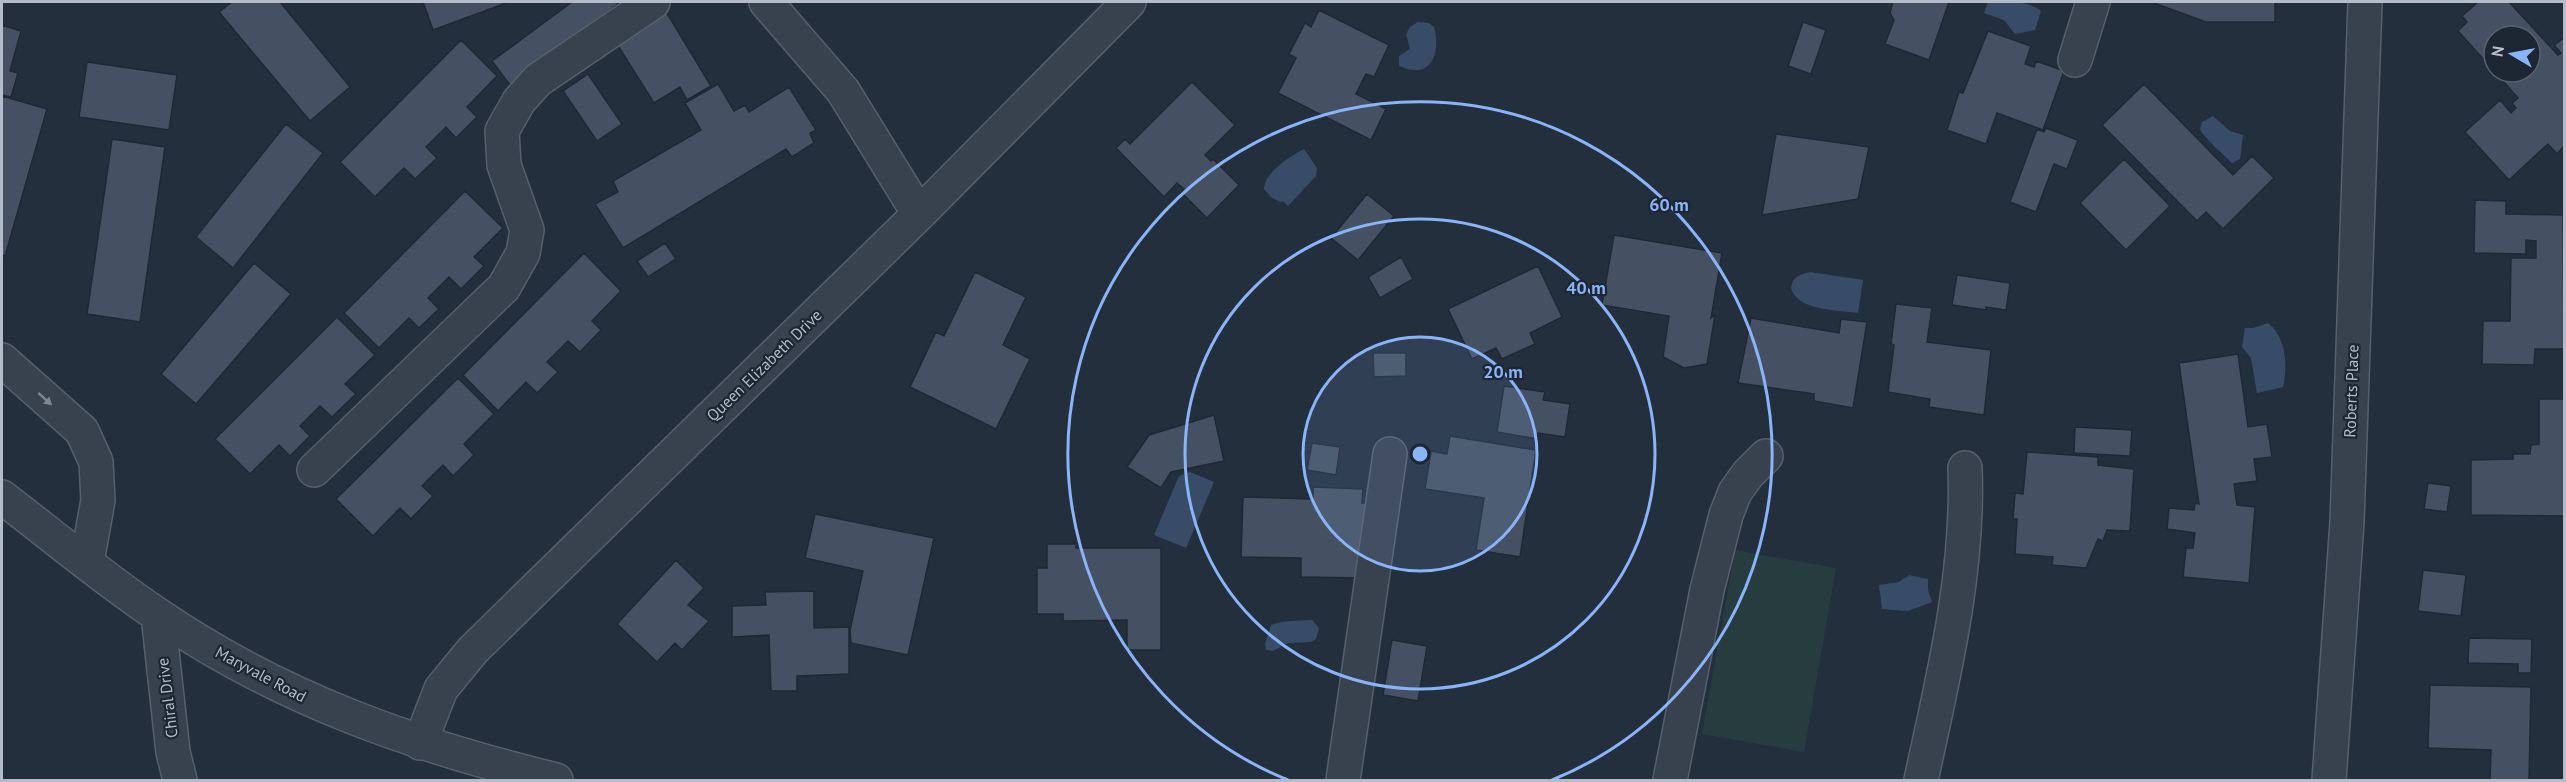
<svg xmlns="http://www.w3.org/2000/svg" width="2566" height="782" viewBox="0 0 2566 782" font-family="'PT Sans',sans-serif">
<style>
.green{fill:#263c3f}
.water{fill:#394c67}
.building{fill:#455162;stroke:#1f2835;stroke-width:1.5}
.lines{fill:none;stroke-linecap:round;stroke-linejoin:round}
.minor-casing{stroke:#565f6c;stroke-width:36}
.minor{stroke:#38414e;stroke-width:33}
.oneway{fill:#7c8592}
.ring{fill:none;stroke:#8ab4f8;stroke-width:3}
.labels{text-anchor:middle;stroke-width:4.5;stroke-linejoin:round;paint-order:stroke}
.street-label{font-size:16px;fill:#b4bcc9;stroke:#1d2633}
.centre{fill:#8ab4f8;stroke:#1d2633;stroke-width:3}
.ring-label{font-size:18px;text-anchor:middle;font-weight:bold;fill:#8ab4f8;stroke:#1d2633;stroke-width:4.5;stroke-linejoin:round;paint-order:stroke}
</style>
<rect width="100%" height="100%" fill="#242f3e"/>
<path class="green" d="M1735,550L1836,568L1804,752L1702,734Z"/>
<path class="water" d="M1988,2C2007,2 2027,0 2041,11L2035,30L2015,34L2004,20L1984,13Z
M1418,22L1429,23L1434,27C1441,52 1432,81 1399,66V56L1410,49L1406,34L1410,27Z
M2213,116L2230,131L2243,135L2240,159L2232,163C2224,155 2204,138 2200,129L2202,122Z
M1304,149L1317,168L1316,176L1288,206L1283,201L1280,202L1271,197L1264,189C1265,171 1290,157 1304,149Z
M1810,272L1863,280L1858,313C1838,310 1797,311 1791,288C1793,276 1800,275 1810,272Z
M2268,323C2286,337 2288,366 2283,387L2257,393L2251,358L2242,347L2245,328H2253Z
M1190,472L1214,482L1186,548L1154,535L1179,476Z
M1909,575L1928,579V590L1932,602L1908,611L1882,609L1879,585L1899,582Z
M1312,620L1319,628L1316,639L1310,642L1288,643L1273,651L1266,650L1265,644L1271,625C1283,620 1299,621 1312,620Z"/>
<path class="building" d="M232,2H280L350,87L310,121L219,12Z
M423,2H509L433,30Z
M572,2H616L618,4L510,85L492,61Z
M1890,2H1949L1929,60L1885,44L1894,20L1890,13L1893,2Z
M2151,2H2275V22H2206Z
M2478,2H2509L2558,55L2561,53L2554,45L2564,38V146L2557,154L2548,144L2509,180L2465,132L2500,100L2511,113L2516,108L2512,103L2518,98L2495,72H2530V36H2494V71L2458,31L2467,22L2462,16Z
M665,10L711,86L687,100L680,87L654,103L615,41Z
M1319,10L1389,45L1374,77L1366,74L1356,94L1386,109L1371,140L1278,93L1296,58L1289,54L1305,23L1311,27Z
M1803,22L1826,30L1811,74L1788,66Z
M2,25L21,31L10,71L18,73L11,97L2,95Z
M1988,31L2031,46L2025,64L2034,67L2036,61L2064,71L2043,130L1997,113L1986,144L1947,130L1959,92L1963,93Z
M461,40L497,76L467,107L477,117L456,138L446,127L426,147L437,158L415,179L404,168L375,197L340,162Z
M87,62L177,75L169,130L79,117Z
M588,74L622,124L597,141L563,91Z
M1192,82L1235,125L1205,155L1211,161L1213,159L1239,185L1207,218L1182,193L1184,189L1177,183L1164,197L1116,148L1125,139L1130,144Z
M718,84L734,111L745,105L749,112L789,87L816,130L810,133L814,143L792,157L786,149L623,248L595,204L618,192L613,181L701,130L685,103Z
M2144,84L2233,175L2252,156L2274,178L2223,229L2206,212L2197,221L2102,125Z
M2,96L47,109L5,256L2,255Z
M286,124L323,153L233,268L196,237Z
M2046,128L2078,140L2067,169L2054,164L2036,212L2010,202L2037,129L2044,132Z
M1776,134L1869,147L1858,199L1762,215Z
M112,139L165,147L140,322L87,314Z
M2124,159L2170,206L2126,250L2080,203Z
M465,191L503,228L474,257L484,266L461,289L449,277L428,298L439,309L419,328L409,318L379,348L344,313Z
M1367,194L1394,216L1358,260L1331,238Z
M2475,200L2506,201V214L2563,215L2564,349H2535L2534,365L2482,364L2483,321H2510L2511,258H2536V241L2526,240V254L2474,253Z
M1614,235L1722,253L1711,318L1715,315L1707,364L1684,368L1663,357L1669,316L1602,305Z
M665,243L676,259L648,277L637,261Z
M584,253L621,291L592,321L601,330L580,352L568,341L547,362L558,372L537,393L526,382L498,411L463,375Z
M1401,257L1413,279L1380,298L1368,277Z
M254,263L291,294L196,404L161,374Z
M1538,266L1562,317L1530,333L1535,344L1502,359L1496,348L1472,359L1448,309Z
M975,272L1026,297L1003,345L1030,359L996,429L910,387L936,332L944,336Z
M1957,275L2010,283L2006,310L1986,307V310L1952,305Z
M1896,304L1932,308L1927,342L1991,350L1984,415L1929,407L1930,399L1888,392L1894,345L1891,344Z
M337,317L375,355L345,384L356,394L332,417L320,406L300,426L310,436L290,456L279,445L250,474L215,439Z
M1751,318L1839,333L1841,319L1867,322L1853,408L1814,401V394L1738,383Z
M1373,353H1406V376L1374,377Z
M2238,354L2248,427L2267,424L2272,457L2254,459L2257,481L2234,484L2237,505L2255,507L2249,583L2183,577L2186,548H2193L2195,533L2167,529L2169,508L2194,510L2195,503L2199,504L2179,363Z
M458,378L494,414L464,444L474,455L453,476L443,465L422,486L433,496L411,519L400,508L373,536L336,499Z
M1504,386L1545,392L1543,400L1570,404L1565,437L1538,433V439L1497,432Z
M2539,399H2564V516L2471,515V460L2513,459V454H2530L2531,445L2539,444Z
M1214,415L1224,461L1171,472L1161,488L1127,467L1149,435Z
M2075,427L2132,430L2130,456L2074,453Z
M1450,436L1536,450L1520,557L1476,550L1484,498L1425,489L1431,451L1447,454Z
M1312,443L1340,447L1336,475L1307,470Z
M2027,452L2098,457V465L2134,469L2130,531L2107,530L2103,541L2098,539L2086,568L2052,565L2053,557L2015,554L2017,519H2013L2015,493L2023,494Z
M2428,483L2451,486L2447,512L2424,509Z
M1313,487L1363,489L1362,503H1366L1365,578L1301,577V558L1241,557L1243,497L1313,499Z
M815,514L934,538L908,655L851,643L850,630L863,571L805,558Z
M1047,544H1076V548H1161V650H1127V620L1063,621V614H1037V568H1047Z
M676,560L704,588L688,605L709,621L682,650L675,643L657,662L617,624Z
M2423,570L2466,575L2461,616L2418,611Z
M814,591V628L849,627V674L797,676V691H771L769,635L732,637V606L766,605L765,592Z
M2469,638L2532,639L2531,673H2518V664L2468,663Z
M1392,640L1427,646L1418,701L1383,695Z
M2430,685L2531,687L2529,780H2490L2491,750L2428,748Z"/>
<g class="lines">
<defs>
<path id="minor" d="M766,2L843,91L919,214
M2075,60L2093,2
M2,360L82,431L96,462L98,500L87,562
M314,470L504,287L523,253L527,230L504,165L502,131L519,101L538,80L653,2
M2,497C53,536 104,579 158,615C281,699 413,745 556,780
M158,615L173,752L180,780
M420,743L441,689L473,650L919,214L1129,2
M1343,780L1390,454
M1670,780L1707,590L1726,515L1735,492L1748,474L1766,456
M1921,780C1943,678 1969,574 1965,468
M2329,780L2347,522L2365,2"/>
</defs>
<use href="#minor" class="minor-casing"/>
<use href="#minor" class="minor"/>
</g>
<defs><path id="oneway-solid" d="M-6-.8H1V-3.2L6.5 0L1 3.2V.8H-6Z" transform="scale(1.5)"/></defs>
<use class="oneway" href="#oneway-solid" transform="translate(45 399) rotate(42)"/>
<circle cx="1420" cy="454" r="117" fill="#8ab4f8" fill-opacity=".12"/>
<g class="ring">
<circle cx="1420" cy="454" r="117"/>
<circle cx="1420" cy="454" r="235"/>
<path d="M1288 780A352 352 0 1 1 1552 780"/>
</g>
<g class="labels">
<g class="street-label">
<text transform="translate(764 365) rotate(-44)" y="6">Queen Elizabeth Drive</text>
<text transform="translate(2351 391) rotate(-88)" y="6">Roberts Place</text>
<text transform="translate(261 674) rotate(28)" y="6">Maryvale Road</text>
<text transform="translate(167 698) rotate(-97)" y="6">Chiral Drive</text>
</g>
</g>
<circle cx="1420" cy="454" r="9" class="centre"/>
<g class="ring-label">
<text x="1669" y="211">60 m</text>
<text x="1586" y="294">40 m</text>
<text x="1503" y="378">20 m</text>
</g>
<rect width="2566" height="782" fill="none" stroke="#b4bcc9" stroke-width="6"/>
<g transform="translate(2512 54) rotate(280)"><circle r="28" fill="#1d2633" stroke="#59626f" stroke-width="1.5"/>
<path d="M0-4.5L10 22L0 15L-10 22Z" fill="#8ab4f8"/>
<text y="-9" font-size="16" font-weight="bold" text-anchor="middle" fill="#b4bcc9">N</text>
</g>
</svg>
